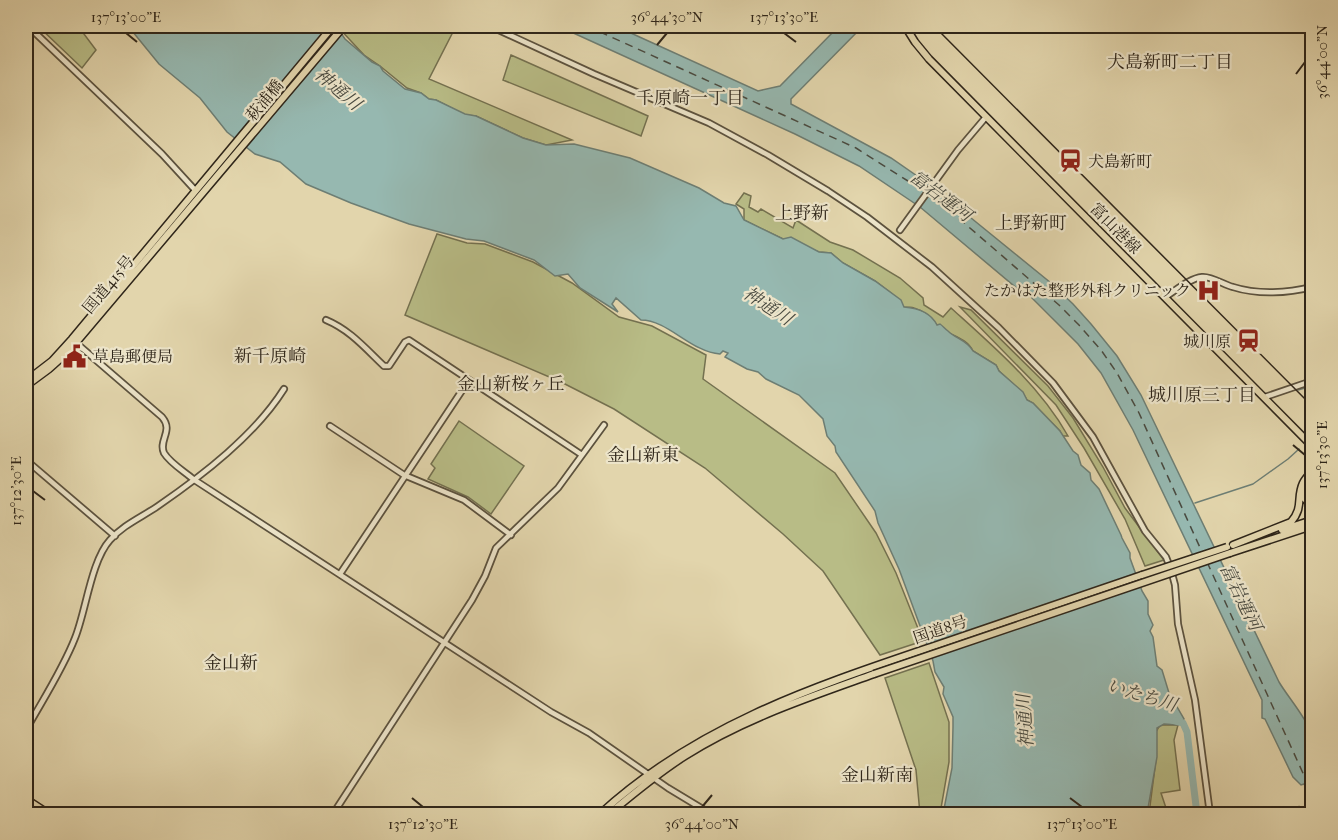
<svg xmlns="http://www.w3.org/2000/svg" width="1338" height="840" viewBox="0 0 1338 840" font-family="'IM FELL French Canon','Noto Serif JP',serif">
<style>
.green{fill:#b8bc86;stroke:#747150;stroke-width:1.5}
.water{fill:#96b8b0;stroke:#6d7e74;stroke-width:1.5}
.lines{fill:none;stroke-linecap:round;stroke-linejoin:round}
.stream{stroke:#6d7e74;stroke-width:1.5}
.river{stroke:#96b8b0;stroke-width:7}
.ferry{stroke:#494a40;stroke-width:1.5;stroke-dasharray:8 6;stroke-linecap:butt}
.tertiary-casing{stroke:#5c523e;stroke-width:8}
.primary-casing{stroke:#2f261a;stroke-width:9}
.trunk-casing{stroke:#2f261a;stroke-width:9}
.tertiary{stroke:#ece4c9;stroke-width:4.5}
.primary{stroke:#e2d5ac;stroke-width:6}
.trunk{stroke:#e2d5ac;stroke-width:6}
.tram{stroke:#2f261a;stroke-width:1.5}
.trunk-bridge-casing{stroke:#2f261a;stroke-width:9;stroke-linecap:butt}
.trunk-bridge{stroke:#e2d5ac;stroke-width:6}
.ticks{fill:none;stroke:#2f261a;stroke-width:2}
.labels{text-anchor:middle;stroke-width:4.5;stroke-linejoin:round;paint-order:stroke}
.street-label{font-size:16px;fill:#2f261a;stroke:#ece4c9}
.poi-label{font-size:16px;fill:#2f261a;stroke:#ece4c9;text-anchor:start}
.neighbourhood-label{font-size:18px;fill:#2f261a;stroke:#ece4c9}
.water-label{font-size:18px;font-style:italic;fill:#494a40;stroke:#ece4c9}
.neatline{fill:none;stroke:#2f261a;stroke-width:2}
.ticks-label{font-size:15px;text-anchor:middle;fill:#2f261a}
</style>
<rect width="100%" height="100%" fill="#e2d5ac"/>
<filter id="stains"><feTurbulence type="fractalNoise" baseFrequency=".00333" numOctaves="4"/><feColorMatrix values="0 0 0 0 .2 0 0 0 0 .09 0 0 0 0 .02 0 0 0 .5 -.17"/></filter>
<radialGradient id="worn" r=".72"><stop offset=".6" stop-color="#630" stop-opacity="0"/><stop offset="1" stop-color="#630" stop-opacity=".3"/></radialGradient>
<path class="green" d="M38,26H78L96,50L82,68Z
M337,26H456L429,79L572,140L546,145L523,138L476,116L465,115L436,100L429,99L421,93L407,88L380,66L364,55Z
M511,55L648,116L641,136L503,80Z
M744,193L751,196L749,207L758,212L761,209L793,228L796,220L830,242L853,250L900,278L923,298L924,305L943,317L951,308C993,346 1040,386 1068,436H1061L1060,431L1033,403L1027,400L1022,392L999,371L996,365L973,351C966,336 948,336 937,325C931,318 925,311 914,308C911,307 908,307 904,307L891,293L875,281L843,263L831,253L819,252L783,239L744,220V209L736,204Z
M437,234L467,243L485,244L533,262L572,283L619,317L652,326L706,355L703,379L835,473L876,533L896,573L923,641L880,655L823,571L783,534L705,468L614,409L561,382L405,315Z
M960,307L971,310L1048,386L1073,418L1103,467L1125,508L1164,560L1145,566L1125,519L1084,448L1056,405Z
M459,421L524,466L491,514L468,497L428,479L435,468L431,464Z
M929,663L949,722V762L940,814H920L916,770L885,678Z
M1160,725H1178L1174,740L1180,790L1161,793L1167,811L1149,814L1156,759V732Z"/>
<path class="water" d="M128,26H336L345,39L372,62L380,66L383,71L405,89L421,93L429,99L436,100L465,114L476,116L523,138L546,145L574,144L630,158L699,188L724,203L736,206L744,220L783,239L791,237L819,252L831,253L843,263L875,281L901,300L904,307C917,308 931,313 937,325L940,324C943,326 945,329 948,331C956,339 967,340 973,351L996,365L999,371L1023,392L1027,400L1033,403L1060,431L1073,451L1078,455L1081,465L1090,473L1091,480L1099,489L1121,535L1122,538L1130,553V558L1142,591L1148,601V614L1153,625L1150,631L1153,637L1157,666L1162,670L1169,693L1184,719L1178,725L1164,724L1157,728V757L1147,814H943L952,768L953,727V717L943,694L944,687L935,672L933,661L899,569L878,523L875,511L836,452L835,446L827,436L823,419L799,395L766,379L758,372L747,369L725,357L728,353L723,351L720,354C691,352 668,320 641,320L616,298L612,304L618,312L580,288L568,274L555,276L534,260L484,241L466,239L409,224L351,203L306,184L280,162L255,154L227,132L200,98L159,64Z
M558,26H608V27L619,33L622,29L758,91L780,86L839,26H863L791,99V104L891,158L933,187L1051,283L1073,304L1091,324L1117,356L1141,395L1279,682C1289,699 1310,721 1312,740C1314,753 1312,767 1312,779L1309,782L1312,789V801L1304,784L1301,785L1293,777L1265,719L1262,718V700L1133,430L1101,373L1078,344L1029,295L1026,296L920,207L859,166L795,134Z"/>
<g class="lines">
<path class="stream" d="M1298,390L1312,386
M1195,503L1253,484L1288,459L1299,449
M670,786L716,814"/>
<path class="river" d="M1172,720L1183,723L1187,732L1197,814"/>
<path class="ferry" d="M587,26L856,148L908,181L948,209L1059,305L1079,325L1101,350L1117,373L1139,413L1202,552
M1207,562L1312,793"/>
<defs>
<path id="tertiary" d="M28,26L162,154L195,190
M490,26L594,74L709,123L768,155L828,191L867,217L932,267L999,328L1053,383L1093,437L1145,531L1166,557L1171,570L1175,585L1178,624L1195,700L1210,814
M900,230L958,150L986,117
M1165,297C1175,291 1190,278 1202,277C1212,276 1224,285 1233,287C1258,295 1288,293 1312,287
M326,320C350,330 365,348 384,366H389L405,342L409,340L582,455
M75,342L162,417C174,431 158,440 164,453C170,463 185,472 193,479L551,712L589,733L668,788L711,814
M1265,397L1312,381
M330,426L404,475L464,500L511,535
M26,460L115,536
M340,574L469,380
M26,730C42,701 63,669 75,638C86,611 91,561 110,540C123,525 142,517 158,506C203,475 255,435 284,389
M1299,810L1302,814
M333,814L472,600L485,576L496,548L558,488L604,425"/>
<path id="primary" d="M905,26L915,42L929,59L1312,446
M26,799L49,814"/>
<path id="trunk" d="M26,381L52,361L72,339L333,26
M26,386L49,369L68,352L344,26
M1305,490V499L1312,506
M1282,530L1312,520
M1233,545L1291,522C1304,507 1296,498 1303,483C1305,479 1309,475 1312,471
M1230,553L1312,526
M600,814C696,726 810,688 931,647C1001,623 1072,599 1142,575
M609,814C633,794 658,773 685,756C743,719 810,697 874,674"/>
</defs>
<use href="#tertiary" class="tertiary-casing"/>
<use href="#primary" class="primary-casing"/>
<use href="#trunk" class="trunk-casing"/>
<use href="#tertiary" class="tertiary"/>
<use href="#primary" class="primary"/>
<use href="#trunk" class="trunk"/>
<path class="tram" d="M934,26L1312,406"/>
<defs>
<path id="trunk-bridge" d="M1142,575L1227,547
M874,674L1230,553"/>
</defs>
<use href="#trunk-bridge" class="trunk-bridge-casing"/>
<use href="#trunk-bridge" class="trunk-bridge"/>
</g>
<path class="ticks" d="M126,33L137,42M784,33L796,42M657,45L667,33M1296,74L1305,62M1293,445L1305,455M33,491L45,500M412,798L423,807M1070,798L1082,807M702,807L712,795"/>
<defs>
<symbol id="station-bare" viewBox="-9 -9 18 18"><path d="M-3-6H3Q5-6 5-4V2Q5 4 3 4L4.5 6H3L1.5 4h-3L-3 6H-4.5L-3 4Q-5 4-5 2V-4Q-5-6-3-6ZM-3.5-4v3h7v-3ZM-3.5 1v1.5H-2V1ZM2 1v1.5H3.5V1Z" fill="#8f2418" stroke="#ece4c9" stroke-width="2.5" paint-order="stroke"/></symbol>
<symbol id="hospital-bare" viewBox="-9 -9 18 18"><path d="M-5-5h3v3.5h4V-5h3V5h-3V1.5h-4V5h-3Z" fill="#8f2418" stroke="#ece4c9" stroke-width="2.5" paint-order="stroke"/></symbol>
<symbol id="civic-bare" viewBox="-9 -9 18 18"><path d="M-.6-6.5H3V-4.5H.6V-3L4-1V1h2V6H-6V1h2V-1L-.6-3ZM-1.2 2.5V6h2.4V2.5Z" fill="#8f2418" stroke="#ece4c9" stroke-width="2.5" paint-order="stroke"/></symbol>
</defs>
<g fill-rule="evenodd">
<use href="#station-bare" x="1054" y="144" width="33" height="33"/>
<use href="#hospital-bare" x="1192" y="274" width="33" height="33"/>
<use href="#station-bare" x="1232" y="324" width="33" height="33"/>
<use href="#civic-bare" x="58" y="340" width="33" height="33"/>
</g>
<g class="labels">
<g class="street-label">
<text transform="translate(264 100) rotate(-50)" y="6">萩浦橋</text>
<text transform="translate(1116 228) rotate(45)" y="6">富山港線</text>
<text transform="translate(108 284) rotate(-50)" y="6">国道415号</text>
<text transform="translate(940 629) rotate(-19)" y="6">国道8号</text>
</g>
<g class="poi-label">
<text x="1088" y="167">犬島新町</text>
<text x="1191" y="296" text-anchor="end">たかはた整形外科クリニック</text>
<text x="1231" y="347" text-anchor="end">城川原</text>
<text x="93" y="362">草島郵便局</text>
</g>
<g class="neighbourhood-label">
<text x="1170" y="68">犬島新町二丁目</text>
<text x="690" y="104">千原崎一丁目</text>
<text x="802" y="219">上野新</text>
<text x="1031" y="229">上野新町</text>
<text x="270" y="362">新千原崎</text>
<text x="511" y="390">金山新桜ヶ丘</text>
<text x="1202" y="401">城川原三丁目</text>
<text x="643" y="461">金山新東</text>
<text x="231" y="669">金山新</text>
<text x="877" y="781">金山新南</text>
</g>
<g class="water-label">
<text transform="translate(338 89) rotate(40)" y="6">神通川</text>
<text transform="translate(941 196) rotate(37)" y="6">富岩運河</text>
<text transform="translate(768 306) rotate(33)" y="6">神通川</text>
<text transform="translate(1241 597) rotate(64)" y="6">富岩運河</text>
<text transform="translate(1142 695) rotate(17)" y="6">いたち川</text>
<text transform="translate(1025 721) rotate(-94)" y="6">神通川</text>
</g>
</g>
<rect width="1338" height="840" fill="none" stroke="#e2d5ac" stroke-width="66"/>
<rect x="33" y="33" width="1272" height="774" class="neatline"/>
<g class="ticks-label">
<text x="126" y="22">137°13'00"E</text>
<text x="667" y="22">36°44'30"N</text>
<text x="784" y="22">137°13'30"E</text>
<text transform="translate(1322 62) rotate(-90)" y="5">36°44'00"N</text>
<text transform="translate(1322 455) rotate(-90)" y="5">137°13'30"E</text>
<text transform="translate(16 491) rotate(-90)" y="5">137°12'30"E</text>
<text x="423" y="829">137°12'30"E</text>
<text x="702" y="829">36°44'00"N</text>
<text x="1082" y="829">137°13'00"E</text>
</g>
<rect width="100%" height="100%" filter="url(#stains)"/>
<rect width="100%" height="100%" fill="url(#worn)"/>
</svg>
